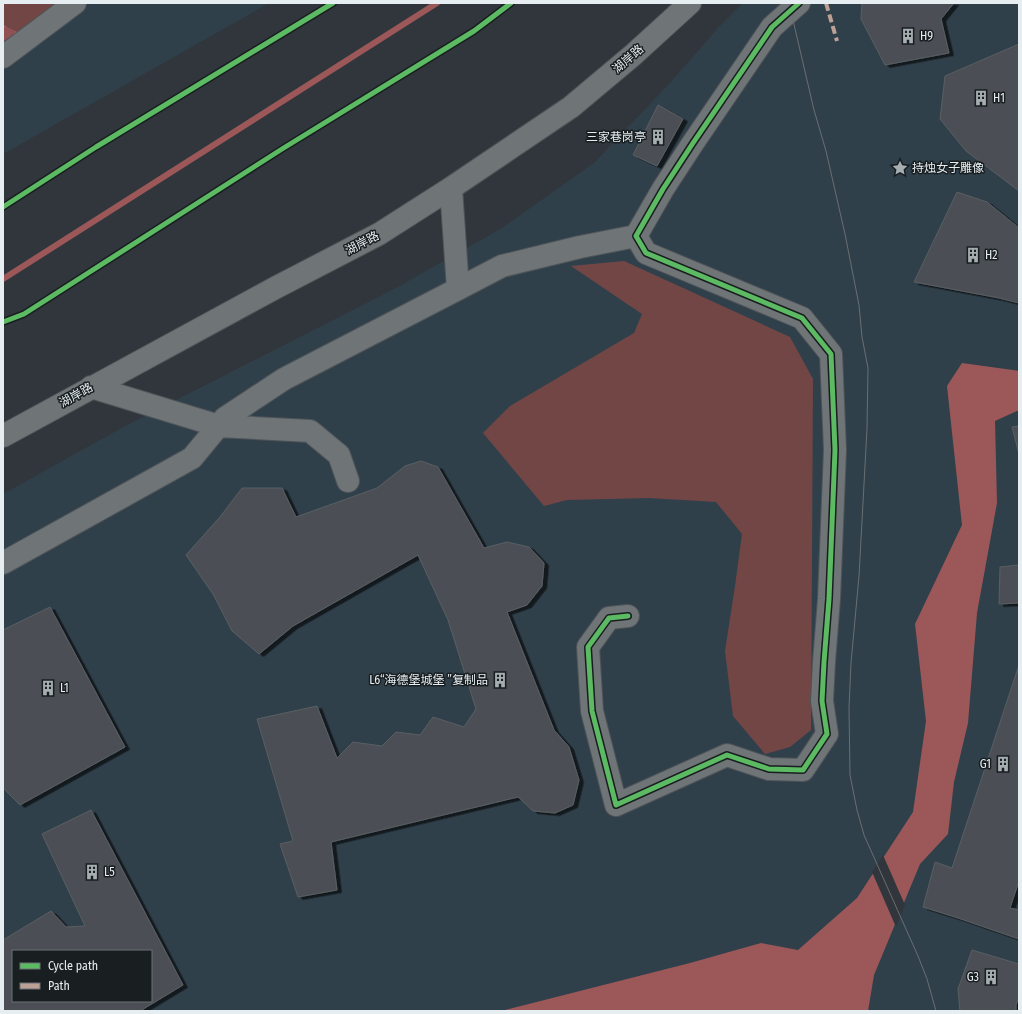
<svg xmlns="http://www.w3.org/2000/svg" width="1022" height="1014" viewBox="0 0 1022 1014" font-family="'Fira Sans Condensed','Noto Sans SC',sans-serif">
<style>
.built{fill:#30404b;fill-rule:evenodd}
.grass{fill:#734646}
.forest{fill:url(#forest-firs)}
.water{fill:#9c5859}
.pier{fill:#30363b}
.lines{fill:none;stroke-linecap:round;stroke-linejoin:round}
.stream{stroke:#9c5859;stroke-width:6}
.building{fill:#4b5054;stroke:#595e62;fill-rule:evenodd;filter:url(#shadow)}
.minor-casing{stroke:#4f5458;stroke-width:24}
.minor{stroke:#6f7477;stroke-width:22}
.tram{stroke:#6a6e72;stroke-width:1}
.quiet{stroke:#bda197;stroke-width:4;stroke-dasharray:8 4;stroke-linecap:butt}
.cycleway-casing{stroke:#191e21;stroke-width:8}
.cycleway{stroke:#5cba63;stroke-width:5}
.labels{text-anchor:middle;stroke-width:3;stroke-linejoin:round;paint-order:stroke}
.poi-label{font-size:12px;fill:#e6eef2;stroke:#191e21;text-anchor:start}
.street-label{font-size:12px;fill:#e6eef2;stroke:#191e21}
</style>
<defs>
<pattern id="forest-firs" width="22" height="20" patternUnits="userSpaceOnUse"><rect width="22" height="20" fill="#915153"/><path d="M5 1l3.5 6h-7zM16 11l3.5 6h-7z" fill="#a06a6c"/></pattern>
<filter id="shadow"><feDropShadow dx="4.5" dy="2.5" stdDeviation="0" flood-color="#0009"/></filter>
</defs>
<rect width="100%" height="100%" fill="#30363b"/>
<path class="built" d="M3,3H269L3,154Z
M743,3H1019V1011H3V494L127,425L192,392L396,288L502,228L594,163L670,83L718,28ZM13,951H151V1001H13Z"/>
<path class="grass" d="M3,3H61L18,32L3,25Z
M624,261L790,337L813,379L811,730L790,747L765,754L733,716L725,651L735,586L742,534L716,502L649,498L567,500L544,506L483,433L510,406L634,333L642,314L571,266Z"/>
<path class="forest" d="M3,25L18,32L3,42Z"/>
<path class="water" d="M962,363L1019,371V410L995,421L997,503L977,613L968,723L954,782L948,834L920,864L874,975L868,1011H501L690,963L761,943L798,950L857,898L913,812L926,721L915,624L962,525L947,386Z"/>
<path class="pier" d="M883,855L905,905L896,927L872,872Z"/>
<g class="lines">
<path class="stream" d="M3,279L437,3"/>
</g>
<path class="building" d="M862,3H954L941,19L949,53L885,65L861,19Z
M1019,44V191L966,151L940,119L945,76Z
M658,105L683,119L657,166L633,155Z
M957,192L987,202L1019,228V303L999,298L914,282Z
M1019,426V454L1012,427Z
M421,461L438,467L484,548L507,542L529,547L544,563L542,586L527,605L507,612L554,730L569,747L579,780L573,805L555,813L533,811L518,797L331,842L337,890L298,897L280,844L293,841L257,719L317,706L337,758L353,742L382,746L396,732L420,735L433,717L464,727L476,709L448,620L418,555L293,626L259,654L232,631L213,594L186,555L220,517L242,488H282L296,517L377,488L405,466Z
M1019,565V603L999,604L1000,567Z
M50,607L125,747L20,805L3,788V630Z
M1019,665V881L1010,908L1019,910V939L958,918L923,907L935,862L952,868Z
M91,810L183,985L140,1011H3V940L51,911L66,927L85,926L42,834ZM13,951H151V1001H13Z
M972,950L1019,964V997L1016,1005V1011H960L958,989Z"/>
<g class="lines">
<defs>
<path id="minor" d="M3,57L75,3
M451,188L458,289
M91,387L219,426L310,431L339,455L348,481
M3,436L275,288L379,234L451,188L571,107L633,55L690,3
M3,563L192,458L225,418L284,379L458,289L502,266L580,247L636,236
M628,616L609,618L588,647L592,711L616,805L727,755L769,769L803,770L827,734L822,701L824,662L829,599L835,450L831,354L802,318L646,253L636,236L663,189L693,143L772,27L799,3"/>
</defs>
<use href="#minor" class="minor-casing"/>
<use href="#minor" class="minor"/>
<path class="tram" d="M789,3L814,110L826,151L845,234L859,305L862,337L868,368L867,429L859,576L851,663L849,708L850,775L857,810L864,835L918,956L927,979L936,1011"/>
<path class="quiet" d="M826,3L837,41"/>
<defs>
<path id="cycleway" d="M3,207L96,147L333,3
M3,322L24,314L282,149L474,31L511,3
M628,616L609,618L588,647L592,711L616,805L727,755L769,769L803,770L827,734L822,701L824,662L829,599L835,450L831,354L802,318L646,253L636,236L663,189L693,143L772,27L799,3"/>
</defs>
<use href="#cycleway" class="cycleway-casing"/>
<use href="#cycleway" class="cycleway"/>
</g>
<defs>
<symbol id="building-bare" viewBox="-9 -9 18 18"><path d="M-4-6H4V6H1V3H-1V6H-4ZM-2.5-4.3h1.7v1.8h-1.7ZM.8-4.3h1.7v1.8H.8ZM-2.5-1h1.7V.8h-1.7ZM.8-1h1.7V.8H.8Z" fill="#a6aeb2" stroke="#191e21" stroke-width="2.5" paint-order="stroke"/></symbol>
<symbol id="sight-bare" viewBox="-9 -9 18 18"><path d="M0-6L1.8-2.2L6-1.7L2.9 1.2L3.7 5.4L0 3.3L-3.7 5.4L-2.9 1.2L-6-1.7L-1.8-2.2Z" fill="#a6aeb2" stroke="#191e21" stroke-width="2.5" paint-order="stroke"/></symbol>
</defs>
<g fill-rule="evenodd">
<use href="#building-bare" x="897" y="25" width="22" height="22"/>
<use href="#building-bare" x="970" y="87" width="22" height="22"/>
<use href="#building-bare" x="647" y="126" width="22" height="22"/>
<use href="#sight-bare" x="889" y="157" width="22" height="22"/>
<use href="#building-bare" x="962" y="244" width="22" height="22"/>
<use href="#building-bare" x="489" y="669" width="22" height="22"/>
<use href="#building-bare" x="37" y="677" width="22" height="22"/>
<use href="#building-bare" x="992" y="753" width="22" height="22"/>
<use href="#building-bare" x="81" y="861" width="22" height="22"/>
<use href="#building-bare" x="980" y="966" width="22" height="22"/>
</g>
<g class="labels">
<g class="poi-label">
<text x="920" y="40">H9</text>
<text x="993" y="102">H1</text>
<text x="646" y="141" text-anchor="end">三家巷岗亭</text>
<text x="912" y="172">持烛女子雕像</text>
<text x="985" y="259">H2</text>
<text x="488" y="684" text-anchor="end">L6“海德堡城堡 ”复制品</text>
<text x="60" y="692">L1</text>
<text x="991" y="768" text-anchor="end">G1</text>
<text x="104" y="876">L5</text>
<text x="979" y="981" text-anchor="end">G3</text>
</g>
<g class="street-label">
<text transform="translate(628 59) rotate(-41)" y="4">湖岸路</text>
<text transform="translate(362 243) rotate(-28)" y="4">湖岸路</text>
<text transform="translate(76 395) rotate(-29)" y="4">湖岸路</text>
</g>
</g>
<rect width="1022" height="1014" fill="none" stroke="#e6eef2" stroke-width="8"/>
<rect x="12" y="950" width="140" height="52" fill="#191e21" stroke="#6b7175"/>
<rect x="20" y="963" width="20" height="6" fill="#5cba63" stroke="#6b7175"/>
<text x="48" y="970" font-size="12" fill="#e6eef2">Cycle path</text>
<rect x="20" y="983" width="20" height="6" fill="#bda197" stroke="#6b7175"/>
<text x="48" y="990" font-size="12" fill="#e6eef2">Path</text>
</svg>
